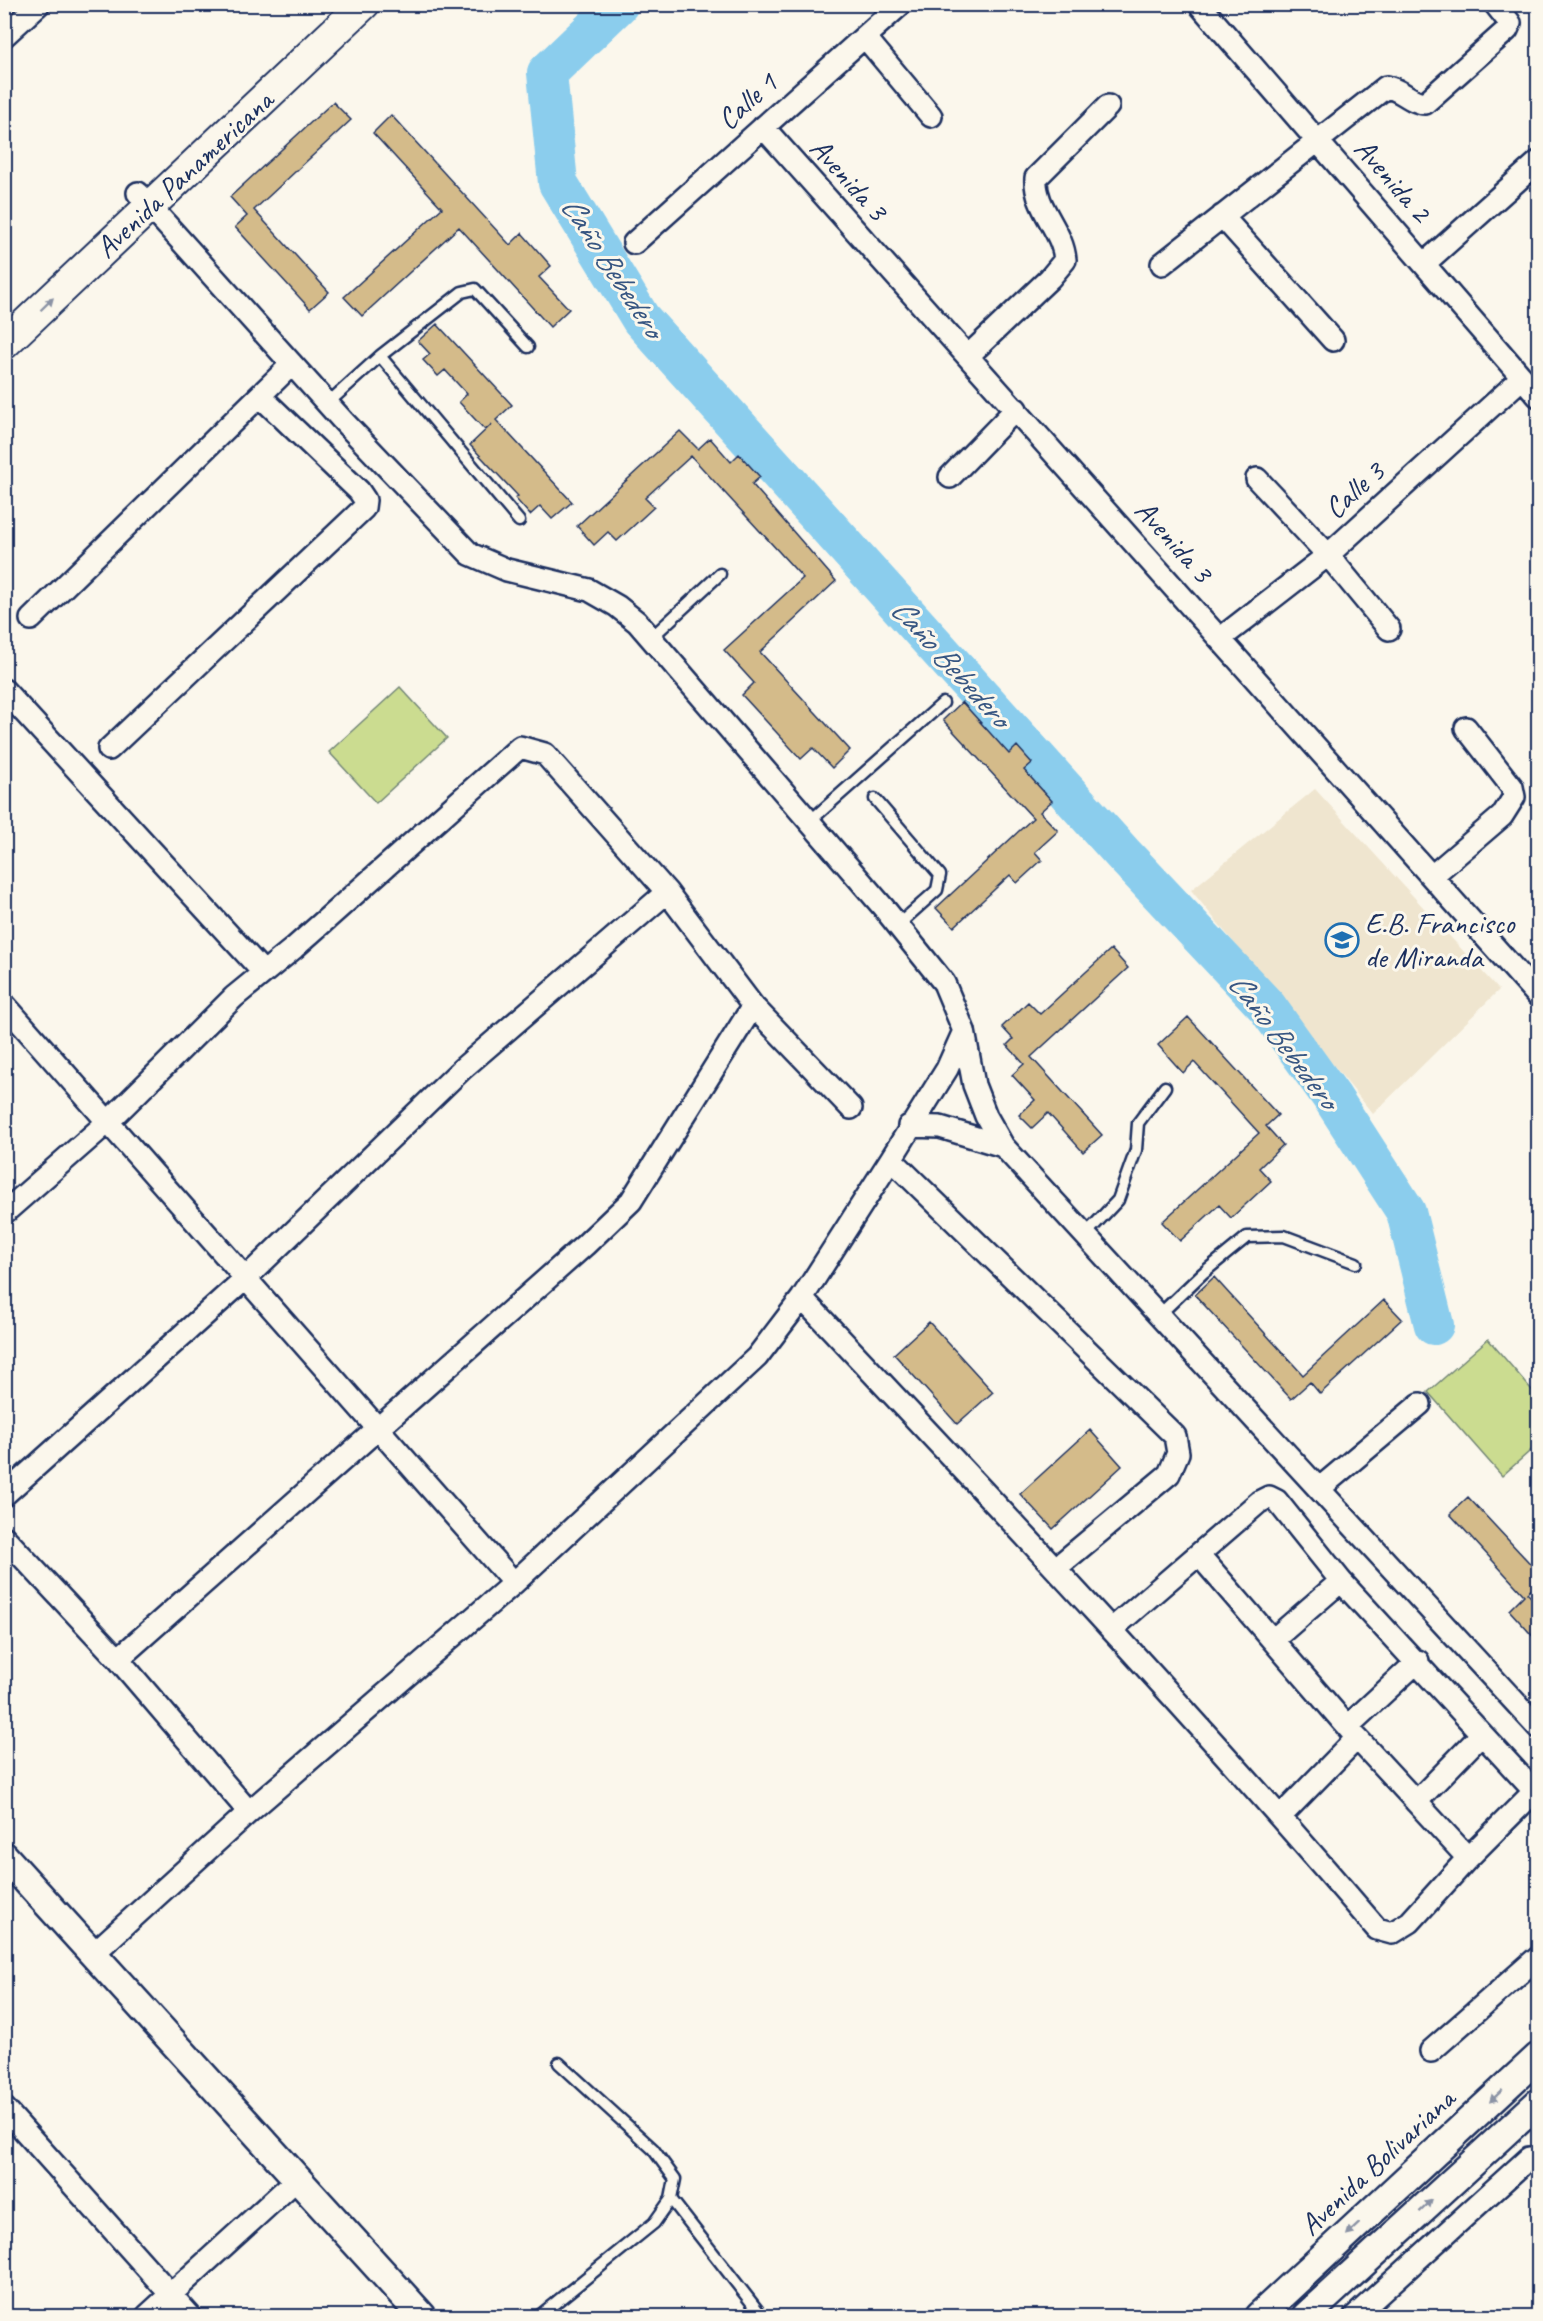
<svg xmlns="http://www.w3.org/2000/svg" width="1543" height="2321" viewBox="0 0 1543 2321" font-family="Caveat,sans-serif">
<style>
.built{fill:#efe5cf}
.green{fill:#cbdc90;stroke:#738677;stroke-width:1.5}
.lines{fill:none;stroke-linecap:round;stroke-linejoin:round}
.river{stroke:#8bcded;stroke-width:40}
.building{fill:#d4bb8a;stroke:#1b2f5e;stroke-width:1.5}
.service-casing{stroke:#1b2f5e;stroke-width:15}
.minor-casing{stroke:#1b2f5e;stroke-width:26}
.tertiary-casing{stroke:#1b2f5e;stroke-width:32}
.secondary-casing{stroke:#1b2f5e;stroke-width:34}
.service{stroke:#fbf7ec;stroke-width:10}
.minor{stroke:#fbf7ec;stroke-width:21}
.tertiary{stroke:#fbf7ec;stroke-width:27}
.secondary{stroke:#fbf7ec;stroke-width:30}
.oneway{fill:#8b93a5}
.labels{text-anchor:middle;stroke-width:6;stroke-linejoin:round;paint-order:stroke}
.street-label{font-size:30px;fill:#1b2f5e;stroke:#fbf7ec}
.poi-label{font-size:30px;fill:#1b2f5e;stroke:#fbf7ec;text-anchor:start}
.water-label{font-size:32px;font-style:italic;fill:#375682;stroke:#fbf7ec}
</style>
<rect width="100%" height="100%" fill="#fbf7ec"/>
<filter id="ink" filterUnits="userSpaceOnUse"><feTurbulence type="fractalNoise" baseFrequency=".0167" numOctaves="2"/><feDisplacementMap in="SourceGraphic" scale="12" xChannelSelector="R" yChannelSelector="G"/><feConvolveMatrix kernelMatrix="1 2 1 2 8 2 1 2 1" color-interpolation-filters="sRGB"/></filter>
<g filter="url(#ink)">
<path class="built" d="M1315,789L1499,990L1373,1114L1191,890Z"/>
<path class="green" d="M400,687L447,738L376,803L329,752Z
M1488,1339L1538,1397V1444L1502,1476L1428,1392Z"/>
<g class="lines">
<path class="river" d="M619,4L547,73L558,183L641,319L1123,854L1267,1007L1333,1099L1406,1212L1434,1325"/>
</g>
<path class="building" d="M333,102L351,120L254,210L329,292L310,309L235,227L247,216L230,197Z
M391,115L510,245L522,233L551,266L539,277L569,309L550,327L459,227L362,316L344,297L442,208L373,133Z
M437,324L512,405L496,420L572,502L552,519L540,506L530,515L515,498L518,496L470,445L492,424L485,430L459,402L467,394L445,370L438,376L423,360L430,354L418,341Z
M680,431L698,449L710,438L731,462L739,454L760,477L752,484L836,581L760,652L850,750L832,768L813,748L801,759L742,695L754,683L724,650L803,578L691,456L645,498L654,507L617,541L608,532L594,545L577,526Z
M962,702L1009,754L1017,746L1032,763L1024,770L1052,801L1040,812L1058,831L1035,852L1042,860L1017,883L1010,875L954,927L936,908L1033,818L943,720Z
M1111,949L1128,968L1031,1057L1102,1135L1083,1152L1048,1113L1032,1128L1019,1115L1035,1100L1012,1075L1024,1064L1007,1045L1013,1039L1002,1027L1028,1002L1040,1014Z
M1188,1017L1278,1115L1266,1126L1283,1145L1259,1168L1271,1181L1231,1218L1219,1205L1180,1241L1162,1222L1259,1133L1194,1062L1183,1073L1158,1045Z
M1214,1277L1303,1375L1384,1300L1402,1319L1320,1394L1310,1382L1291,1399L1195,1295Z
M929,1322L993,1392L957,1424L894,1354Z
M1090,1430L1122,1466L1053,1529L1020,1494Z
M1468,1497L1539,1573V1583L1527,1593L1539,1605V1643L1509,1610L1524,1595L1450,1514Z"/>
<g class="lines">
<defs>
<path id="service" d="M380,356L519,521
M328,403L380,356L462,292L475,289L528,347
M651,638L720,574
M875,799L940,875L937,890L898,925
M809,822L943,703
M1085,1235L1118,1200L1136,1150L1138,1123L1165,1087
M1159,1315L1203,1273L1247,1237L1284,1236L1356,1263
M671,2199L762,2316
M539,2316L654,2223L671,2199L675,2179L653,2149L559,2063"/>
<path id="minor" d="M1199,4L1538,396
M4,36L39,4
M865,37L931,116
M763,127L1538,996
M138,193L344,422L470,554L507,570L589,590L617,606L637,622L883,907L944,983L964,1031L974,1085L986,1116L1003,1146L1538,1727
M1222,216L1333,340
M634,243L901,4
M1425,263L1538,162
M1162,264L1386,87C1400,88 1411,103 1425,103L1507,30L1510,23L1495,4
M968,356L1050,278L1065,260C1063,230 1034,208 1036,178L1108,106
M950,477L1016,409
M1257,479L1328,555L1389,629
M31,619L292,364
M1221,638L1328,555L1521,379
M4,690L263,972
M109,749L364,508L365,500L359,491L260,396
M1432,876L1502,816L1514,797L1512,787L1466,728
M4,1004L514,1583
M909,1126L940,1127L1003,1146
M891,1159L1175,1436L1178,1453L1169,1474L1056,1568
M4,1213L109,1121L234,997L294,948L520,747L545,754L667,892L753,1006L851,1108
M802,1298C997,1505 1192,1712 1377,1929L1392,1933L1410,1922L1468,1858L1535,1791
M1320,1488L1420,1404
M4,1495L247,1277L462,1069L667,892
M4,1537L118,1659L249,1812
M1199,1555L1357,1738L1468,1858
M1112,1629L1259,1502L1269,1497L1277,1501L1341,1581L1538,1795
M1273,1640L1341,1581
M118,1659L585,1245L631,1201L753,1006
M1348,1726L1418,1661
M1416,1802L1482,1734
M1281,1816L1357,1738
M94,1953L249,1812L514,1583L757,1357L802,1298L891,1159L947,1069L964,1031
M1431,2051L1538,1957
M4,2108L190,2316
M147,2316L297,2179
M1355,2316L1529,2158"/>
<path id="tertiary" d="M4,1856L422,2316
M1259,2316L1538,2057
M1306,2316L1538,2103"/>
<path id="secondary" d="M4,344L364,4"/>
</defs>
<use href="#service" class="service-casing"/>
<use href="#minor" class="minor-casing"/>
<use href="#tertiary" class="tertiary-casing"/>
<use href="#secondary" class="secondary-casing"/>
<use href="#service" class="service"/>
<use href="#minor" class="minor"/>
<use href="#tertiary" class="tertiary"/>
<use href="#secondary" class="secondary"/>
</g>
<defs><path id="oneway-solid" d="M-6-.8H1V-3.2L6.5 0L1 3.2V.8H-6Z" transform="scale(1.5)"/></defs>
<g class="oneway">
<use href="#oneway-solid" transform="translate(47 304) rotate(-44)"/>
<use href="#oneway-solid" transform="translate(1496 2096) rotate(137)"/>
<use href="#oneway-solid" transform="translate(1426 2206) rotate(-43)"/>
<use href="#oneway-solid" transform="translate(1353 2229) rotate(137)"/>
</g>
</g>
<defs>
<symbol id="school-ring" viewBox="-11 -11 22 22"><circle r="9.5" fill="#fbf7ec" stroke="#1f6fb2" stroke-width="1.5"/><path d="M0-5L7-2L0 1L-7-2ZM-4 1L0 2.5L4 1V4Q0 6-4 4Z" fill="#1f6fb2"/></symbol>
</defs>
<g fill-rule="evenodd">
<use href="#school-ring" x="1323" y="921" width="38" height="38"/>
</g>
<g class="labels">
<g class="street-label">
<text transform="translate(747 101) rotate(-42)" y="10">Calle 1</text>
<text transform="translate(184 174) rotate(-43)" y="10">Avenida Panamericana</text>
<text transform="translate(849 179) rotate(48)" y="10">Avenida 3</text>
<text transform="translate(1393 180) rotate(49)" y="10">Avenida 2</text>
<text transform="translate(1354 490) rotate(-42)" y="10">Calle 3</text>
<text transform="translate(1174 541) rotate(48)" y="10">Avenida 3</text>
<text transform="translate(1377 2162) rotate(-43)" y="10">Avenida Bolivariana</text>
</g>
<g class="poi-label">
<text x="1365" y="933">E.B. Francisco<tspan x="1365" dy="34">de Miranda</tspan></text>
</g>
<g class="water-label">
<text transform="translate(613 266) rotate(57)" y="11">Caño Bebedero</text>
<text transform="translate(951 662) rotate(48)" y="11">Caño Bebedero</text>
<text transform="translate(1284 1040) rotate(53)" y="11">Caño Bebedero</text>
</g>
</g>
<rect width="1543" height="2321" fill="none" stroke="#fbf7ec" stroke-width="24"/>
<rect x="12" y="12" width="1519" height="2297" fill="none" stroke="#1b2f5e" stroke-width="2" filter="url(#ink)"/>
</svg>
